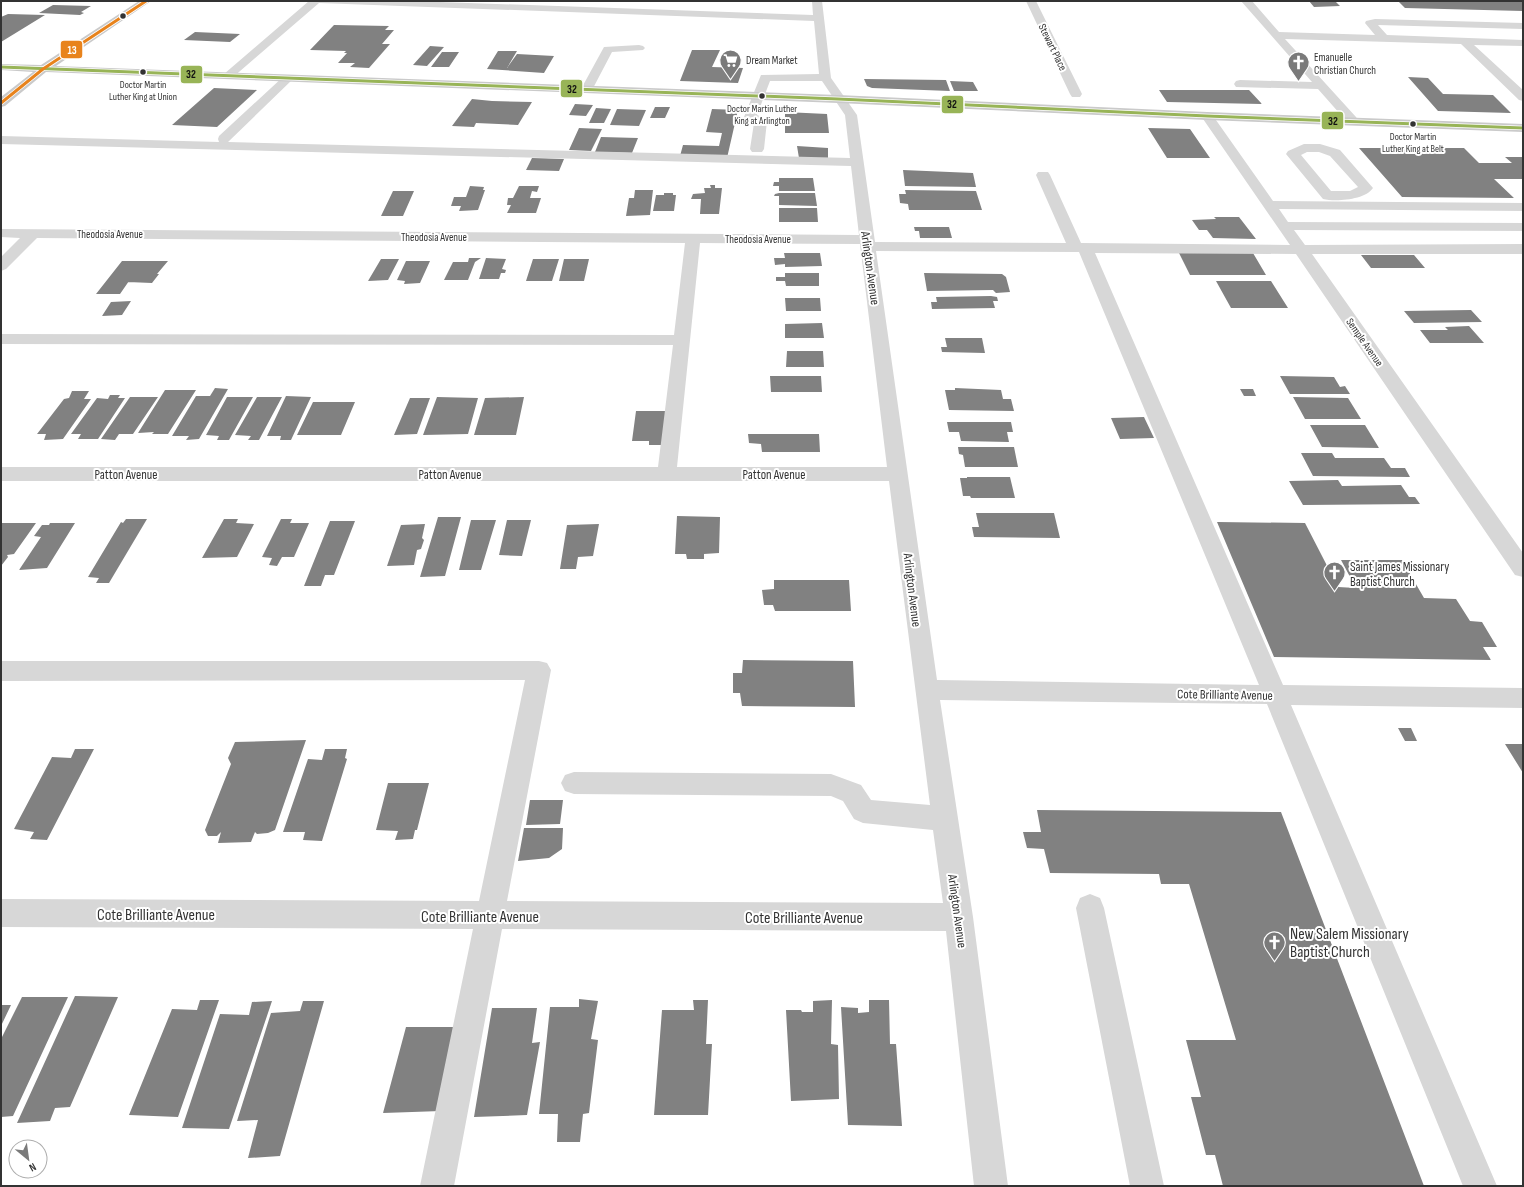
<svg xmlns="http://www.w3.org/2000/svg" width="1524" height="1187" viewBox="0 0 1524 1187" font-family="'Sofia Sans Condensed',sans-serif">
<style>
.building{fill:#818181}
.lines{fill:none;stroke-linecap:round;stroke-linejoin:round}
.minor{fill:#d7d7d7;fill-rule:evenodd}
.major{fill:#cacaca;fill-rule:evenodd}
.bus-1-casing{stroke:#fff;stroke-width:4.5}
.bus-2-casing{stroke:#fff;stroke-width:4.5}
.bus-1{stroke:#98b457;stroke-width:3}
.bus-2{stroke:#e8831c;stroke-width:3}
.bus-dot{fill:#333;stroke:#fff;stroke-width:1.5}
.labels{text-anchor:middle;stroke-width:4;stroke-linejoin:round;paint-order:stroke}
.far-bus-label{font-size:10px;fill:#333;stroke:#fff}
.far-street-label{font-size:11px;fill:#333;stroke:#fff}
.far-poi-label{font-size:11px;fill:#333;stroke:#fff;text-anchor:start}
.street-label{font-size:13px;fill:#333;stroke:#fff}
.poi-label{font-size:13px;fill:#333;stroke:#fff;text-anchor:start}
.near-street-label{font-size:16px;fill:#333;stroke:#fff}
.near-poi-label{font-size:16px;fill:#333;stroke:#fff;text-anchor:start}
.line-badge{stroke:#fff;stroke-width:1.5}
.badge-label{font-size:11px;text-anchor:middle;font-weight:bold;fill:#fff}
.pale-badge-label{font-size:11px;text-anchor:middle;font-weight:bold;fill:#111}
</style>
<rect width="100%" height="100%" fill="#fff"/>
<path class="building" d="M1309,1H1335L1340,6L1314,7Z
M1398,1H1523V11L1405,8Z
M53,5L91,6L81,12L84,13L80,15L39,13Z
M8,14L45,15L1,42V17Z
M334,25L389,26L385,30H394L382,44H390L369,68L350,67L355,63H338L347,53H344L346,51L310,50Z
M195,32L240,34L230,42L184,40Z
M430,46L444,47L427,66L413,65Z
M692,50H720L712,67L743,68L738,83L680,81Z
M498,51H517L507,68L517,54L554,56L544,73L487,69Z
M442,52H459L449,67H431Z
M1408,77L1428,78L1443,94L1493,95L1511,113L1438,111Z
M864,79L946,80L950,91L872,88L867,86Z
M950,81L973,82L978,91H954Z
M214,88L257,90L217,127L172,125Z
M1159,90H1249L1262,104L1167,102Z
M472,99L492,101L532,102L518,125L476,123L474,127L452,126Z
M575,104L593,105L586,116L569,115Z
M655,107H670L665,118H650Z
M596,108L611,109L604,123H589Z
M617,109L646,110L639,126L610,125Z
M712,109L738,110L727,158L680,156L683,145L719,146L722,133L706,132Z
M785,112L827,114L829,133H785Z
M579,128L602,129L591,151L569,150Z
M1148,128L1190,129L1210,158H1167Z
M601,137L638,138L632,153L595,152Z
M797,146L828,148V159L799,158Z
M1359,148H1464L1479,163H1512L1505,157H1523V179H1494L1514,198L1402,197Z
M532,158L564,159L559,171L526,170Z
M903,170L973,173L976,187L905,186Z
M779,178H813L815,191H779V186H773L774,182H779Z
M710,185H715V188H722L719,214H700L701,199H691L693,194L705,193L704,188H711Z
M470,186L484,187L483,190H485L478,210L459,211L461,206H451L454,197H466Z
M519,186H539L537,192L532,191L530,198H541L536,213H507L511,205H507L508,198H513Z
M635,190H653L650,215L626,216L629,198H634Z
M905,190L976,191L982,210H909L908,204L900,203L899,194H906Z
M393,191H414L403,216H381Z
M664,193H673V195H676L674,211H653L656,195H664Z
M779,193H815L817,206L779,205V196H774L775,194Z
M779,208H817L818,222H779Z
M1214,217H1239L1256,239L1213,238L1207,230H1199L1192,220L1216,219Z
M914,227H949L952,238H920L919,231H915Z
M784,253H820L822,266L785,267V264L775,265L774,258H785Z
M1179,253H1253L1266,275H1190Z
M1361,255H1414L1425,268H1371Z
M469,258H481L475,262L468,280H444L453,262H468Z
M486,258L506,259L502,269L506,270L505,273H501L499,279H479Z
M381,259H399L388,280L368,281Z
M533,259H559L552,281H526Z
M564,259H589L584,281H559Z
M122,261H168L157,274H159L152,283L128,282L138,268L120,294H96Z
M406,261H430L420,283L404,284L405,281L397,280Z
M785,273H819V286H786L785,281H776V277H785Z
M924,273L1002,274L1006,277L1010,292L996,293L993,290L927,291Z
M1216,281H1271L1288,308H1231Z
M991,296L997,297L998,301H993L995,308L932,309L931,302H937L936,297Z
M785,298H820L821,311H786Z
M131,301L122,315L102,316L111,302Z
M1471,310L1482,322L1414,323L1404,311Z
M822,323L824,338H785V324Z
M1469,326L1484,343H1430L1420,330H1448L1445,327Z
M945,338H982L985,353L942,352L941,347H947Z
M787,351H823L824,367H786Z
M770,376H821L822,392H771Z
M1280,376L1334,377L1340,387L1345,386L1350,394H1290Z
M215,388L228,389L199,439L186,440L189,436H172L196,396H210Z
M955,388L1001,390L1003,399H1011L1014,411L949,410L945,390H955Z
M1240,389H1253L1256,396H1244Z
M165,390H196L168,434H152L154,432L138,433Z
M72,391H89L84,399H91L63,439L44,440L46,434H37L64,399L69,398Z
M110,395H120L118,398H125L98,439H78L81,434H71L97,398L108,399Z
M286,396L311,397L291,440H280L281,436H267Z
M130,397H158L133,434H119L115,440L101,439Z
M227,397H253L229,440H217L219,436L206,435Z
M257,397H282L259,440H248L251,436L235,435Z
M437,397L478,398L468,434L423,435Z
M524,397L516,435H474L485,398Z
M1293,397L1348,398L1361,419H1305Z
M410,398H430L417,434L394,435Z
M313,402H355L341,435H297Z
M636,411H667L663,445H649V441H632Z
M1144,417L1154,438L1120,439L1111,418Z
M947,422H1011L1013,432H1007L1009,442L961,441L959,432H949Z
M1310,425H1365L1379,448L1322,447Z
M748,434H819L820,452H762L761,444L749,443Z
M958,447H1014L1018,467H965L963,455L959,454Z
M1301,453H1332L1335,458H1384L1391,468H1405L1410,477L1313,476Z
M967,477H1010L1015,498H971L970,496H963L960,478H967Z
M1338,480L1342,486L1401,485L1409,497H1415L1420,504L1303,505L1289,481Z
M976,513H1054L1060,538L974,537L972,527H979Z
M677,516L720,517L719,553L704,554V559H687L686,554H675Z
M438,517H461L445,576L420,577Z
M126,519H147L109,583H96L99,578L88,577L121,522L123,523Z
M224,519H238L236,523L254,524L237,557L202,558Z
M281,519H292L290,523H309L294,557H282L277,566L269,565L272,558L262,557Z
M471,520H496L481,570H459Z
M507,520H531L522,556L499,555Z
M330,521H355L334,575H325L321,586H304Z
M1217,522L1305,523L1338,587L1356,588L1341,560H1402L1424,598L1456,599L1470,621L1482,622L1497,647H1483L1491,660L1274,657Z
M1,523H36L14,554L7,555L8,557L1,566Z
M50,523H75L47,568L19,570L41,537L34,536L42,525H49Z
M425,524L422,538L424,540L421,549L417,550L414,565L387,566L401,525Z
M599,524L593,556L578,557L576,569H560L567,525Z
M774,580H849L851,611H775L773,605H764L762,590L774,589Z
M743,660L853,661L855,707L742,706L740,693H733V673H742Z
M1398,728H1411L1417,741H1405Z
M306,740L275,830L268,833L257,834L255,832L251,842L218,843L221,832L217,836H208L205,830L231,764L228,758L235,742Z
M1505,744H1523V773Z
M75,749H94L47,840L30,839L34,832L14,829L52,757L71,758Z
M325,749H347L345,758L347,759L322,841L303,840L305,832H283L308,759L322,760Z
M388,783H429L417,830H415L413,839L395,840L398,831L376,830Z
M530,800H563L560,824L526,825Z
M1037,810L1281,812L1424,1186H1223L1215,1155H1206L1191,1097H1201L1186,1040H1236L1189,884H1161L1159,874L1050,873L1044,849L1027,848L1023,832H1041Z
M524,828H563L562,849L549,858L518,861Z
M75,996L118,997L70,1107L55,1108L50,1121L17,1123Z
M22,997H68L13,1116L1,1117V1039Z
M579,999L598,1001L591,1039L598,1040L589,1113L583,1114L580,1142H557L558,1114H539L550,1007H579Z
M200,1000H219L178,1117L129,1115L172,1009L197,1010Z
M693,1000H708L706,1044H712L708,1115H654L662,1010H694Z
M832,1000L831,1044L838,1045L839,1099L791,1101L786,1010H801L802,1012H813V1001Z
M869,1000H889L890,1044H896L902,1126L848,1125L841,1007L858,1008V1013L869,1012Z
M272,1001L229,1129L182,1128L220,1014L249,1015L252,1002Z
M303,1001H324L280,1156L248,1158L258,1120L237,1121L271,1013L300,1011Z
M1,1005H11L1,1026Z
M492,1008H537L532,1043L540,1042L527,1115L474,1117Z
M406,1027H456L441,1111L383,1113Z"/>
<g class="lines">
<path class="minor" d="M309,1H412L813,15L812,1H822L831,78L857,115L875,242L1066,243L1036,175L1038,172H1048L1050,175L1081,243L1290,245L1201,116L1203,113H1211L1273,201L1523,203V211L1279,209L1288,222L1523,223V231L1294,230L1305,245L1523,244V254H1312L1523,553V577L1515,575L1296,254L1095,253L1283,685L1523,688V708L1291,705L1497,1186H1463L1267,704L940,700L973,917L1008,1186H974L946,931L502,929L454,1186H420L473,929L1,927V899L479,901L525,680L1,681V661H539L547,663L551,670L507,901L943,903L933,830L863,823L854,819L843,801L831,796L574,794L565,791L561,783L565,775L574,772L831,774L861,785L871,800L930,805L889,481H1V467H658L673,345L1,344V334L674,335L685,243L37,238L6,269L1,271V257L20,238L1,237V229L859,235L851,166L1,144V136L219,142L218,139L219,136L284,76H292L294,78L292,80L228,142L850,158L845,115L822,81H770L757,115L765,118L767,121L764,149L762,152H752L750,149L754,123L746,120L744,117L761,75L819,74L814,21L319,3L232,78H224L222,76L224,74ZM700,243L860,244L887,467H677ZM876,251L1079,252L1259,685L937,680Z
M1026,1H1036L1082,94L1080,97H1072L1070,94Z
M1241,1H1252L1279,32L1375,35L1365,23L1366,21L1375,19L1523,23V29L1378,25L1387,35L1523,40V46L1474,45L1523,90V101L1519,100L1461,44L1285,39L1356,117L1358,120L1356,123H1348L1318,89L1236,87L1234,84L1236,81L1240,80L1312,82Z
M639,45L643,46L645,48L643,50L612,52L591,92H583L581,89L604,47Z
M1304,144H1320L1340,150L1373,188C1365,200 1336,202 1323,199L1286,154L1288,151ZM1307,152H1319L1330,156L1358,187L1350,191H1331L1301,155Z
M1090,894L1100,898L1104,908L1164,1186H1130L1076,908L1080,898Z"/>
<path class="major" d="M139,1H151L56,66L838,95L1207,112L1523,124V132L1207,120L838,103L46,72L5,106L1,107V97L33,72L1,70V64L41,65Z"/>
<defs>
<path id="bus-1" d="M1,67L838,99L1207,116L1523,128"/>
<path id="bus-2" d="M1,103L43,69L146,1"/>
</defs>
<use href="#bus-1" class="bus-1-casing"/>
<use href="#bus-2" class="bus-2-casing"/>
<use href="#bus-1" class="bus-1"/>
<use href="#bus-2" class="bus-2"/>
</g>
<defs>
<symbol id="supermarket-pin" viewBox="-11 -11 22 30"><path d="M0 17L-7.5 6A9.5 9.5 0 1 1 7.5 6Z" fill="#7a7a7a" stroke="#fff"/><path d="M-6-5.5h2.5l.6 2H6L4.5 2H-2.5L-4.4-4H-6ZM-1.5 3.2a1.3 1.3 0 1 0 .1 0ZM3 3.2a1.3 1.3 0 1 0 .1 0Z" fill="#fff"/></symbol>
<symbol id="church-pin" viewBox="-11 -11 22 30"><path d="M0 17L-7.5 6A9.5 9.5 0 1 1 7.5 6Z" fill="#7a7a7a" stroke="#fff"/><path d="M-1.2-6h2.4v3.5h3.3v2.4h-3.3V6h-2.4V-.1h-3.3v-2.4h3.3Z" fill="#fff"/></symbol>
</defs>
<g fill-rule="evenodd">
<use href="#supermarket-pin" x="718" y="48" width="25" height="34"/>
<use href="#church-pin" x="1286" y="50" width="25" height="34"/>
<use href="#church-pin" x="1322" y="560" width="25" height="34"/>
<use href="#church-pin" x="1262" y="930" width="25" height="34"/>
</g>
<g class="bus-dot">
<circle cx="123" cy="16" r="3.5"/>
<circle cx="143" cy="72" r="3.5"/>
<circle cx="762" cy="96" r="3.5"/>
<circle cx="1413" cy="124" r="3.5"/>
</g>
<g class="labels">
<g class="far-bus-label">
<text x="143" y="88">Doctor Martin<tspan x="143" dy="12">Luther King at Union</tspan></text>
<text x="762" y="112">Doctor Martin Luther<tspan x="762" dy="12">King at Arlington</tspan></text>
<text x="1413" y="140">Doctor Martin<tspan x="1413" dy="12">Luther King at Belt</tspan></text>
</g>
<g class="far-street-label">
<text transform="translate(1053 47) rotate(64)" y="4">Stewart Place</text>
<text x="110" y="238">Theodosia Avenue</text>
<text x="434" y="241">Theodosia Avenue</text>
<text x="758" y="243">Theodosia Avenue</text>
<text transform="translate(1365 342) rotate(55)" y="4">Semple Avenue</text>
</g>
<g class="far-poi-label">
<text x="1314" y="61">Emanuelle<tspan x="1314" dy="13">Christian Church</tspan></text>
<text x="746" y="64">Dream Market</text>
</g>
<g class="street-label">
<text transform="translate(871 268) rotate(82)" y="5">Arlington Avenue</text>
<text x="126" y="479">Patton Avenue</text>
<text x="450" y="479">Patton Avenue</text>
<text x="774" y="479">Patton Avenue</text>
<text transform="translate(913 590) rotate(83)" y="5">Arlington Avenue</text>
<text transform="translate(1225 694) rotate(1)" y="5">Cote Brilliante Avenue</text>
<text transform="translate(958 911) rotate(82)" y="5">Arlington Avenue</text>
</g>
<g class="poi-label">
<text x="1350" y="571">Saint James Missionary<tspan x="1350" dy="15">Baptist Church</tspan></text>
</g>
<g class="near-street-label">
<text x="156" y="920">Cote Brilliante Avenue</text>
<text x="480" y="922">Cote Brilliante Avenue</text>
<text x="804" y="923">Cote Brilliante Avenue</text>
</g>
<g class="near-poi-label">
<text x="1290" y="939">New Salem Missionary<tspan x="1290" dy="18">Baptist Church</tspan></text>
</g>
</g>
<g class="line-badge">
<rect x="60" y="40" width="23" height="19" rx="4" fill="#e8831c"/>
<rect x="180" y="65" width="23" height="19" rx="4" fill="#98b457"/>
<rect x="560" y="79" width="23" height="19" rx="4" fill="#98b457"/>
<rect x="941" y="95" width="23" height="19" rx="4" fill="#98b457"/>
<rect x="1321" y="111" width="23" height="19" rx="4" fill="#98b457"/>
</g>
<g class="badge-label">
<text x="72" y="54">13</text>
</g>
<g class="pale-badge-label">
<text x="191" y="78">32</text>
<text x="572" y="93">32</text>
<text x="952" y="108">32</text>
<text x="1333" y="125">32</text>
</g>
<rect width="1524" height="1187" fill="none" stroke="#333333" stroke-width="4"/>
<g transform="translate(28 1159) rotate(151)"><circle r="19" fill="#ffffff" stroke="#adadad"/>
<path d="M0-3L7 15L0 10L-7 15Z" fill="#7a7a7a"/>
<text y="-6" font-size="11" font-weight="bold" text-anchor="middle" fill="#333333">N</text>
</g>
</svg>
